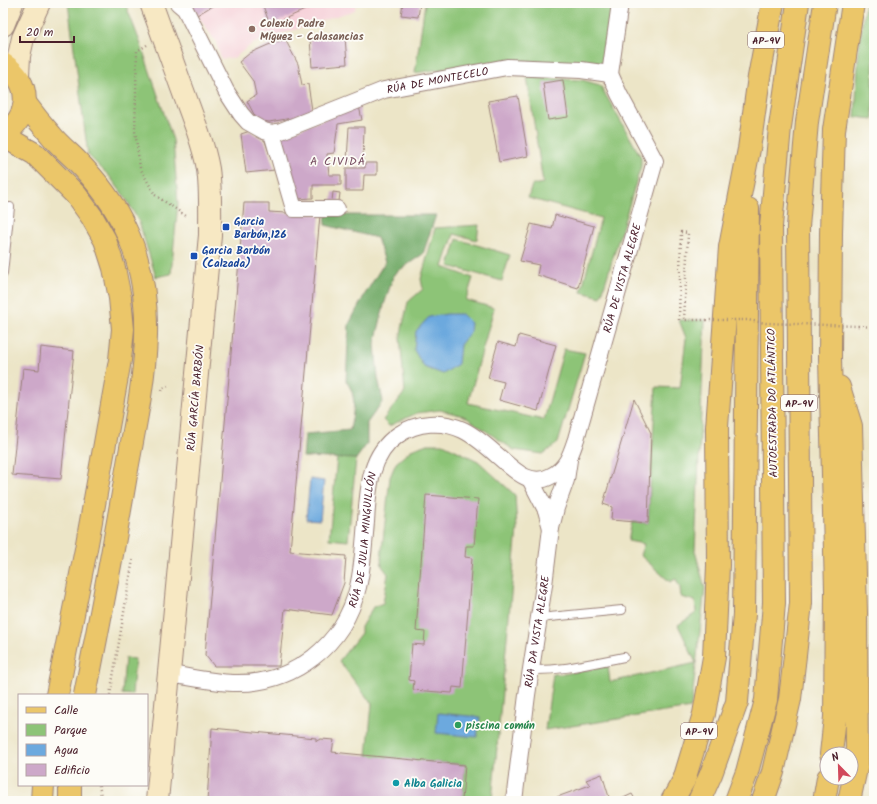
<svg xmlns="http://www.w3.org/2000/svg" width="877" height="804" viewBox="0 0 877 804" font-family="Kalam,sans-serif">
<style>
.built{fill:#f6cfd8}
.green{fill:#8dc477;stroke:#6c7251}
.forest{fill:#72aa68;stroke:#5e644a}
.water{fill:#6ca9de;stroke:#5b6484}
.building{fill:#cda8c9}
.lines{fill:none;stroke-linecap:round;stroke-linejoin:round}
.service-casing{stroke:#9b8279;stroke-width:10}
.minor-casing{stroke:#9b8279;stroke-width:18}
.secondary-casing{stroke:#9b8279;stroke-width:24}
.primary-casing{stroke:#9b8279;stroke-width:24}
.motorway-casing{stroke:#9b8279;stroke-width:24}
.path{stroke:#9b8279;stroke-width:2.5;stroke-dasharray:1 3;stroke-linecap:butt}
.service{stroke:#fff;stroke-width:8}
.minor{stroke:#fff;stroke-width:16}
.secondary{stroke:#f7e8c3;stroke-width:22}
.primary{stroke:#ebc669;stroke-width:22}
.motorway{stroke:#ebc669;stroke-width:22}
.path-bridge{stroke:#9b8279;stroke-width:2.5;stroke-dasharray:1 3;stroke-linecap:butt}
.education-dot{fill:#8d6e63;stroke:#fdfcf7;stroke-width:1.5}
.transit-dot{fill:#1a4fb4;stroke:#fdfcf7;stroke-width:1.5}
.leisure-dot{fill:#2e9e5b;stroke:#fdfcf7;stroke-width:1.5}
.culture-dot{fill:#0f9aa8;stroke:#fdfcf7;stroke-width:1.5}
.labels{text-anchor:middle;stroke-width:3.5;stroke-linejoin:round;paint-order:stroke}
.shield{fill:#fdfcf7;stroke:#806168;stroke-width:1}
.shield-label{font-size:10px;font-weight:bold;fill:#4a1f2b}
.education-label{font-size:11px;font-weight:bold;fill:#785e54;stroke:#fdfcf7;text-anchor:start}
.street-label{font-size:11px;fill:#4a1f2b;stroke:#fdfcf7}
.transit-label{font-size:11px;font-weight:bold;fill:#164399;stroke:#fdfcf7;text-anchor:start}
.leisure-label{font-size:11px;font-weight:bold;fill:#27864d;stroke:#fdfcf7;text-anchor:start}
.culture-label{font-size:11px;font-weight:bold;fill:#0d838f;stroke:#fdfcf7;text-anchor:start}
.neighbourhood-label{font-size:12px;letter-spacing:1px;fill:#784f62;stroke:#fdfcf7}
</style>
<rect width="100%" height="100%" fill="#fdfcf7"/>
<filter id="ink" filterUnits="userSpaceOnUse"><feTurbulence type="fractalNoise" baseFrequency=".025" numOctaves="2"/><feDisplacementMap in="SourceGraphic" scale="8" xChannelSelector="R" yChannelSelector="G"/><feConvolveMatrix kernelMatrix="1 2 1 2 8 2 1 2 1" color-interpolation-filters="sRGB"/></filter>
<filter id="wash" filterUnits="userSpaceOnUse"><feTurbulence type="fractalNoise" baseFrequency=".012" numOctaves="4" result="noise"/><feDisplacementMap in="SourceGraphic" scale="16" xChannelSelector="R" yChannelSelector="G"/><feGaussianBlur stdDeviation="0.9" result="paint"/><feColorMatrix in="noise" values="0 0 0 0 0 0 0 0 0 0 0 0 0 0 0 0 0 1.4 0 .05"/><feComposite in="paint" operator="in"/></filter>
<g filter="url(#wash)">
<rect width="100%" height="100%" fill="#ece5c7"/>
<path class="built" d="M217,3H356L355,10L252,44L234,58L221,59L216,42L197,15Z"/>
<path class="green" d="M68,3H125L140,42L173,140L178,203L171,274L156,277L139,222L125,197L110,177L88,155Z
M425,3H614L604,65L505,60L415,73Z
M865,3H874L873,119L855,117L859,47Z
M527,77L582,80L600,85L641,157V166L601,297L581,292L601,218L528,198L532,185L543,183Z
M479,225L477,240L454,234L443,267L473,278L466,300L494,308L468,403L544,420L564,349L585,353L558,443L543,454L514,450L464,416L440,410L417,413L389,426L383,420L405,392L400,338L408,302L423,289L421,279L435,228Z
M457,239L510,255L502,281L449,266Z
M679,320H705L695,551L705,588L691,708L545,730L553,674H564L608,666L610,682L696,663L678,625L696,613L695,601L681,597L680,588L676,579L670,582L640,555L644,544L628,541L632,522L648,523L656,387L680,388L686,338Z
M427,444H443L478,461L515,495L517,529L492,801H462L465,765L367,756L372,704L339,661L361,633V627L373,607L383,603L388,574L382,566L381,559L390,477L396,463L411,450Z
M337,457L356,459L348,541L329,539Z
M125,658L135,659L132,695L122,694Z"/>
<path class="forest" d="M326,215H436L423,254L394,274L384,305L375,344L378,378L383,401L367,423V444L356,459L303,457L305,434L350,430C353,411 358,397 346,381L349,324L365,294L385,262L377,238L325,225Z"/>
<path class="water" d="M447,314H462L471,323L470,332L460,345L458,364L443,374L424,367L414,350L416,331L429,317Z
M310,479L324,481L320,520L306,519Z
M438,713L480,717L477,737L436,733Z"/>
<g id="blocks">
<path class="building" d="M190,3H217L197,15Z
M262,3H311L312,7L270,25Z
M403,3L420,4L418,17L401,15Z
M345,36L347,64L312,67L310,39Z
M285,39L298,64L302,85L308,84L312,110L292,118L269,122L257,120L247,101L256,95L253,81L239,62L250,53L268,45Z
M563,80L568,117L548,120L543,83Z
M518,96L528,156L499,162L488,101Z
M359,106L362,120L338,124L334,153L327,154L329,175H341V185H313V198L297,199L281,136Z
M349,127H364L363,162L347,161Z
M250,131L265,141L275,170L246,173L241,134Z
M365,163H377V175H364L363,191H346V168H365Z
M333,192L340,193L339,201H332Z
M244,203H269V212L320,215L290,551L346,556L344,583L332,615L285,609L279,666H214L205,655Z
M555,215L594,226L578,288L537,275L539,265L520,261L531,224L552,229Z
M519,335L556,345L538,411L499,400L504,382L488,378L498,342L516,347Z
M41,347L74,351L61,479L12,475L23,368L39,370Z
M634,399L651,433L648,523L611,520L612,507L603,504Z
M426,495L478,499L474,546H466L465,557L472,558L462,688L453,687L452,693L413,690L414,681L409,680L412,644L424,645L425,632L416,631Z
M212,728L316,738V741L321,739L334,740L332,752L465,765L462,801H207Z
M602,774L609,797L599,801H560L557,797L590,785L586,780Z
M632,794L636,801H617Z"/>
</g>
</g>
<g filter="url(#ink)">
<use href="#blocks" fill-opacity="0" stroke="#9b8279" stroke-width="1"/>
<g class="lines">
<defs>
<path id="service" d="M3,273L10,207
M539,618L622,610
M531,670C563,671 592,663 624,657"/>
<g id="minor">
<path id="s1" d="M178,3L185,9L226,91L241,114L248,122L264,131L272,133L281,131L384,90L507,67L581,70L610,74"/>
<path d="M610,74L620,3"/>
<path d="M272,133L294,209H337"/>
<path d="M530,479L546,510L551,528"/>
<path id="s2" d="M169,674C190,677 212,682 233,683C294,685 344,645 358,587C363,566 364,543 366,522C368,490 369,455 398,435C417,422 442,420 463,430C475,436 488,447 498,456C513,469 530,488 551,476C567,468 571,454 576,439L655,161L619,94L610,74"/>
<path id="s3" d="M514,801L527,695L544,585L551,528L556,508L566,480L569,460"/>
</g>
<path id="secondary" d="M151,3L198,132C202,144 206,157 208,169C211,190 210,213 210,235L157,801
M3,25L12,3
M18,76L19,56L23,38L39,3"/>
<path id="primary" d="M3,64C33,83 31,116 3,135"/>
<path id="motorway" d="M25,103C33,114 42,125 51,135C58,144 68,152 76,160C96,180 114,203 126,230C164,311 139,398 125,481C113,553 99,624 85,695
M3,136L35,154L76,195L92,217L105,240L114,268L120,298L123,329L120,360L86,549L57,695
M839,387L851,426L856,613L857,764L849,801
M831,754L835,717L836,590L830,358L831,233L834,130L853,3
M42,801L43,785
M70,801V785
M672,801L684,780L704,714L714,657L718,565L717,427L730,247L749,149L759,77L773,3
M699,801L711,774L737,702L744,614L748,209
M736,801L747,772L766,700L774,603L771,226L780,127L798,3
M763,801L773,772L790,699L801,603L798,227L807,122L825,3
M824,801L828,778"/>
</defs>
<use href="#service" class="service-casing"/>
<use href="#minor" class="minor-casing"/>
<use href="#secondary" class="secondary-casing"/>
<use href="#primary" class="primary-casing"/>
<use href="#motorway" class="motorway-casing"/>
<path class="path" d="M147,45L137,51L135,131L140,168L155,195L186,216
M858,326L874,327
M162,391L163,388L168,386
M110,695L133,559
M99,785L102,801"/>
<use href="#service" class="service"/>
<use href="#minor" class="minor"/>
<use href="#secondary" class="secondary"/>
<use href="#primary" class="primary"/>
<use href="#motorway" class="motorway"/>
<path class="path-bridge" d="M679,320L681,232L688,233L684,320H747L766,323L858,326"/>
</g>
</g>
<circle class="education-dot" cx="252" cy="29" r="4"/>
<g class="transit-dot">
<rect x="222" y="223" width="8" height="8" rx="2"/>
<rect x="190" y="252" width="8" height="8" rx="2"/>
</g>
<circle class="leisure-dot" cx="458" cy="725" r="4"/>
<circle class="culture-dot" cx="396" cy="783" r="4"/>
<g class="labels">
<g class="shield">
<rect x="748" y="32" width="36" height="16" rx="3"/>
<rect x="781" y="395" width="36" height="16" rx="3"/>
<rect x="681" y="723" width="36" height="16" rx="3"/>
</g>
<g class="shield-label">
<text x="766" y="44">AP-9V</text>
<text x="799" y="407">AP-9V</text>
<text x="699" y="735">AP-9V</text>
</g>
<g class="education-label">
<text x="260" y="27">Colexio Padre<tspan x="260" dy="13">Míguez - Calasancias</tspan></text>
</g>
<g class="street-label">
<text dy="4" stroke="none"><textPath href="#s1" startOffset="340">RÚA DE MONTECELO</textPath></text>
<text dy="4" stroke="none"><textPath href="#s2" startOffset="784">RÚA DE VISTA ALEGRE</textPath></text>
<text transform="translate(195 398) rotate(-85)" y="4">RÚA GARCÍA BARBÓN</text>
<text transform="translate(772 403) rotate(-91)" y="4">AUTOESTRADA DO ATLÁNTICO</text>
<text dy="4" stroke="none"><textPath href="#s2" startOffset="283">RÚA DE JULIA MINGUILLÓN</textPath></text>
<text dy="4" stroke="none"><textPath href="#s3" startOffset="171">RÚA DA VISTA ALEGRE</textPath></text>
</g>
<g class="transit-label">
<text x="234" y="225">Garcia<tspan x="234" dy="13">Barbón,126</tspan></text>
<text x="202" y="254">Garcia Barbón<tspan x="202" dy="13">(Calzada)</tspan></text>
</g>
<g class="leisure-label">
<text x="466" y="729">piscina común</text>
</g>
<g class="culture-label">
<text x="404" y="787">Alba Galicia</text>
</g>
<g class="neighbourhood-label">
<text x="338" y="165">A CIVIDÁ</text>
</g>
</g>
<rect width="877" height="804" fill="none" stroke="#fdfcf7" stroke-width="16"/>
<rect x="18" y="694" width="130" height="92" fill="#fdfcf7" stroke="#b5a4a5"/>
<rect x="26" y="707" width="20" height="6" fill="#ebc669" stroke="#b5a4a5"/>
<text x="54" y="714" font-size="12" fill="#4a1f2b">Calle</text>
<rect x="26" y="724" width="20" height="12" fill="#8dc477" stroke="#b5a4a5"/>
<text x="54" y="734" font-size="12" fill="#4a1f2b">Parque</text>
<rect x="26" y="744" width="20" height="12" fill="#6ca9de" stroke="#b5a4a5"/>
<text x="54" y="754" font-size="12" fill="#4a1f2b">Agua</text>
<rect x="26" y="764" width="20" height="12" fill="#cda8c9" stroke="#b5a4a5"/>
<text x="54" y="774" font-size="12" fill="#4a1f2b">Edificio</text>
<g transform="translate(839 766) rotate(337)"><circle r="19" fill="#fdfcf7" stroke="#b5a4a5"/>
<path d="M0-3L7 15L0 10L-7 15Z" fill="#d1495b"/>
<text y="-6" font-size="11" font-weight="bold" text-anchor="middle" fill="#4a1f2b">N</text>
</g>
<path d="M20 36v6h54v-6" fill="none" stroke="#4a1f2b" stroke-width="2"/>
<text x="26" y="36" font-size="12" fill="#4a1f2b" stroke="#fdfcf7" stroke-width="3" paint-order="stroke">20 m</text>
</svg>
